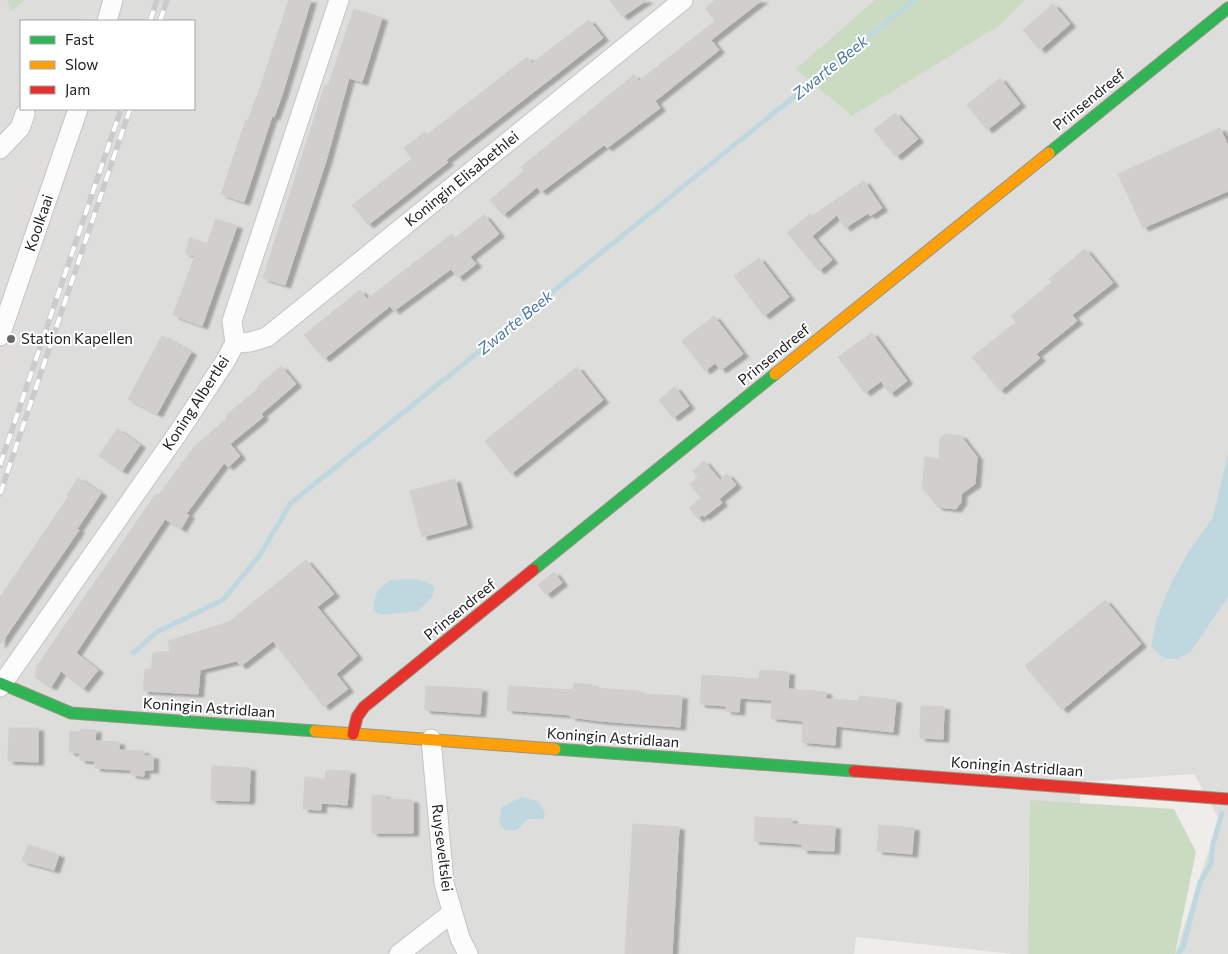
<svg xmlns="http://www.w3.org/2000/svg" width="1228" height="954" viewBox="0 0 1228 954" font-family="Commissioner,sans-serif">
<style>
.residential{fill:#dddddb;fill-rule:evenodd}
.forest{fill:#cadbc1}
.parking{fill:#dfdedd}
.water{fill:#bfd8e0}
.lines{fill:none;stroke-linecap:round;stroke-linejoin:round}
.stream{stroke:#bfd8e0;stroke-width:5}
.building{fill:#d1cfcd;stroke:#d1cfcb;filter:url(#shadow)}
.street-casing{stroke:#c4c4c2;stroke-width:21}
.fast-casing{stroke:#959783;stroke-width:13}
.slow-casing{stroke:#959783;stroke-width:13}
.jam-casing{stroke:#959783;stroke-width:13}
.street{stroke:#fcfcfc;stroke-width:19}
.fast{stroke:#30b455;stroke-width:11}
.slow{stroke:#ff9f0a;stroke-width:11}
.jam{stroke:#e5322d;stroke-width:11}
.rail-casing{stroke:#cbcbcb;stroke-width:5.5}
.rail{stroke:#fff;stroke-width:4;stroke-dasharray:11;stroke-linecap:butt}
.poi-dot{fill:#696867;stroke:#fff;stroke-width:2}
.labels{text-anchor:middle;stroke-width:4;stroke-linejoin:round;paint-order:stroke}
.street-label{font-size:15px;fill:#212121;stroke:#fff}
.poi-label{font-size:15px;fill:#212121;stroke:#fff;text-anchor:start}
.water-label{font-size:16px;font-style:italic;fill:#4f78a3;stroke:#fff}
</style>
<defs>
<filter id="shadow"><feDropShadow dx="5.5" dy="3" stdDeviation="1" flood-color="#0004"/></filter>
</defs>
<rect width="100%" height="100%" fill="#eeedea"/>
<path class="residential" d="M0,0H1228V954H1175L1219,819L1194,774L1081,782L1072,954H1013L856,937L854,954H0ZM21,21H194V109H21Z"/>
<path class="forest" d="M7,0H25L11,11Z
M875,0H1025L1000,25L852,116L796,69Z
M1030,800L1174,809L1196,852L1175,954H1028Z"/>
<path class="parking" d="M89,0L107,2L100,21H82Z
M31,148L82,165L0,405V272L13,235L3,231Z"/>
<path class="water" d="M1228,454V597L1191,651L1178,659L1164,658L1151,647L1156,621L1172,581L1188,553L1213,517Z
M390,580C404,580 424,577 434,587L433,596L418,611L381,615L374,611C372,595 378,590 390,580Z
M522,797L538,801L545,814L543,819H528L517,830H504L499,822L501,807Z"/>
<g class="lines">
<path class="stream" d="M133,653L157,632L223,600L260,555L290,504L914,0
M1178,954L1183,947L1200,882L1211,864L1213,844L1222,813"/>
</g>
<path class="building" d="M289,0H311L282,95L274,117L272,116L244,202L221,194L246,120H248L261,85Z
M610,0H647L622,17Z
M715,0H762L711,40L719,50L655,101L660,108L607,148L604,145L541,192L537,187L503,215L490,200L524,171L521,167L634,75L639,81L715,21L705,8Z
M1053,4L1070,24L1040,50L1023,30Z
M354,9L382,18L362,82L349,78L326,161L285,285L263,278L325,85L328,86Z
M589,20L603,38L446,160L448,162L368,225L352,205L412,159L404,148L425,132L427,135L527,57L532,63Z
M1000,78L1020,104L987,130L967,105Z
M895,113L918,139L896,157L874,130Z
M1220,128L1228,146V191L1143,228L1118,174Z
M864,181L882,208L870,216L868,213L845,228L837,215L812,236L832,260L819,271L787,233L810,214L812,216Z
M484,215L499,234L470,257L476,264L458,278L451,269L394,311L390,306L324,359L304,335L360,290L367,299L452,234L455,238Z
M216,219L237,226L202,326L173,315L195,256L185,253L190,238L207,244Z
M1085,249L1113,283L1072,315L1077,321L1036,354L1040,358L1000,391L972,357L1016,322L1011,316L1052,282L1049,279Z
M759,258L789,297L764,316L734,276Z
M714,316L743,354L721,370L715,363L705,371L682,341Z
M872,333L907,381L890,394L881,381L865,393L838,357Z
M162,336L191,352L157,414L128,399Z
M281,366L296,384L261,414L263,417L230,444L240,456L228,467L224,463L186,514L189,515L181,529L165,519L76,653L98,670L83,689L61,671L51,687L35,677L36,668L43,657L156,494L158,496L194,447L227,418L225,416L258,389L257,387Z
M577,367L603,400L511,474L485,441Z
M675,387L689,406L673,418L659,400Z
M117,429L140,445L122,471L99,456Z
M945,434L961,436L977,457L975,484L961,494V502L956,509L938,507L922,488L925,457L939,459L940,439Z
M704,461L720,480L727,474L736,485L719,499L722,503L704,517L702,515L698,519L689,508L701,498L690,484L698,477L693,471Z
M78,478L101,493L77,529L79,530L0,645V597L69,496L67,495Z
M455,479L467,525L422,537L410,491Z
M306,560L334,594L317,607L357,656L336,674L348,689L324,707L273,641L241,666L236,661L200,670L198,694L143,691L145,669L151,670L153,653L170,651L168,641L229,622Z
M554,572L562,583L546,595L538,585Z
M1105,600L1141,644L1062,710L1025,666Z
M760,670L789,672L788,689L826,692V699L859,701V696L896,700L893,732L836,726L835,745L802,742L803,721L771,718L772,700L740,698L739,712L726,711V706L700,704L702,675L759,679Z
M574,683L593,685V688L639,691V694L682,696L680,727L601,721L570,717L571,715L507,710L509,686L573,690Z
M426,686L482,689L480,714L425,710Z
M921,706L944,707L943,739L920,738Z
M9,728H38V762L8,761Z
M80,729L96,730L95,741L119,742V750L144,751V756H153V770H144V776L131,775V770L95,768V761L80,760V753L69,752L70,731L80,732Z
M212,766L250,768L249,801L211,800Z
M326,770L350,771L347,805L321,803V810L303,809L305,777L325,779Z
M372,795H385V799L413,800V833H372Z
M755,817L792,819V824L835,826L834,851L802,850V844L754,841Z
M633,824L679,827L672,954H625Z
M879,825L914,828L912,854L877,851Z
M28,845L59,855L54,870L22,861Z"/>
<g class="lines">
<defs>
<path id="street" d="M107,21L113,0
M0,149L20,128L25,114
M0,336L78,109
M235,343L250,342L267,337L683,0
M0,687L178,433L226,360L235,343L232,321L339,0
M431,739L444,883L460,938L468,954
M399,954L452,913"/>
<path id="fast" d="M1049,153L1228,8
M533,570L775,374
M0,683L71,713L315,731
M555,749L854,771"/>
<path id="slow" d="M775,374L1049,153
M315,731L555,749"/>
<path id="jam" d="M353,734L357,717L364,707L533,570
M854,771L1228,799"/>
</defs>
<use href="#street" class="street-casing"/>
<use href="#fast" class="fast-casing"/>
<use href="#slow" class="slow-casing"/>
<use href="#jam" class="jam-casing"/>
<use href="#street" class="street"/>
<use href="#fast" class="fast"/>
<use href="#slow" class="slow"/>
<use href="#jam" class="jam"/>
<defs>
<path id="rail" d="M150,21L157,0
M160,21L167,0
M0,465L121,109
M0,494L130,109"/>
</defs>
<use href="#rail" class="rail-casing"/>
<use href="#rail" class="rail"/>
</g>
<circle class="poi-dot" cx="11" cy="339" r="5"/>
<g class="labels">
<g class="street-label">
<text transform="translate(1089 100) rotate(-39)" y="5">Prinsendreef</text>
<text transform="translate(462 179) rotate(-39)" y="5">Koningin Elisabethlei</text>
<text transform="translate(39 223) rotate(-71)" y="5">Koolkaai</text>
<text transform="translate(774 355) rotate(-39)" y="5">Prinsendreef</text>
<text transform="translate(196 403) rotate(-57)" y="5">Koning Albertlei</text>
<text transform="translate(460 610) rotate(-39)" y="5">Prinsendreef</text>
<text transform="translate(209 708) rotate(4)" y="5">Koningin Astridlaan</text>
<text transform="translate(613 738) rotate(4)" y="5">Koningin Astridlaan</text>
<text transform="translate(1017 767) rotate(4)" y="5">Koningin Astridlaan</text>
<text transform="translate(442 848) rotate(83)" y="5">Ruyseveltslei</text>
</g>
<g class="poi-label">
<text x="21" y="344">Station Kapellen</text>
</g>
<g class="water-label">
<text transform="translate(830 67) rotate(-39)" y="6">Zwarte Beek</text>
<text transform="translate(515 322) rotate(-39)" y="6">Zwarte Beek</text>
</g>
</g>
<rect x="20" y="20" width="175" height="90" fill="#ffffff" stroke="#a6a6a6"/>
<rect x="30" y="36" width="25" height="8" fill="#30b455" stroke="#a6a6a6"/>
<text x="65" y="45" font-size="15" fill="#212121">Fast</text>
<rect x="30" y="61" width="25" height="8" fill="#ff9f0a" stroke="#a6a6a6"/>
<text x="65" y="70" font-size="15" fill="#212121">Slow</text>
<rect x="30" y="86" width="25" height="8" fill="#e5322d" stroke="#a6a6a6"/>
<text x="65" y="95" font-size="15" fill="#212121">Jam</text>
</svg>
